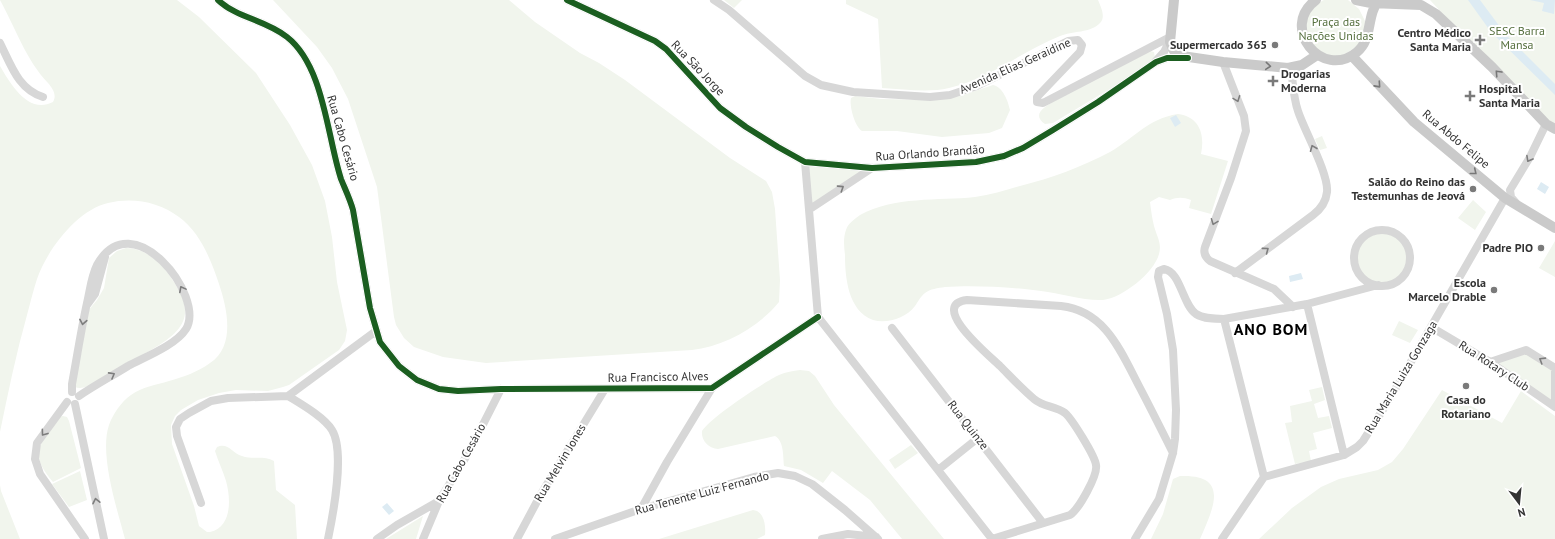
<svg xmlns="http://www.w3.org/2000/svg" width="1555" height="539" viewBox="0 0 1555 539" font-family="'PT Sans',sans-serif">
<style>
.green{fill:#f1f5ed}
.water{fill:#ddebf3}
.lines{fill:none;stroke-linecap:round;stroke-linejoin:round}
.minor{stroke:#d7d7d7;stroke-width:8}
.major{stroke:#cacaca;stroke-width:10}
.cycleway-casing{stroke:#fff;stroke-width:8}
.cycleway{stroke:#1b5e20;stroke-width:6}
.oneway{stroke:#777}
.oneway2{stroke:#7d7d7d}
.poi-dot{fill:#7a7a7a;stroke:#fff;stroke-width:1.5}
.labels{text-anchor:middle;stroke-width:4;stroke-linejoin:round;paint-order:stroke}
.park-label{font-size:12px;fill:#56703f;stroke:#fff}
.poi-label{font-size:12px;font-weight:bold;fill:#333;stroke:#fff;text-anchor:end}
.street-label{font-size:12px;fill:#333;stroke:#fff}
.district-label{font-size:16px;font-weight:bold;letter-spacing:1px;fill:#000;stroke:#fff}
</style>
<rect width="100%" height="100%" fill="#fff"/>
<path class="green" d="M0,0H177L199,17L256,73L290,125L312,165L325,201L332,237L337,282L347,330L345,341L339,350L289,385L283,387L268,391L236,390L219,393L198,400L181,410L175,416L171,425L172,444L194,506L199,526L207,532H210C232,527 231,499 226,481C223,471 218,461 215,451L217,447C228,442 232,453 242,456C252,460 264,455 274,461L276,490L295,505L297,539H125C117,509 99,454 109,425C113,414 121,402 131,395C142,387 156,385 169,381C183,377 198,372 210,363C236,346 227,308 219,284C211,260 200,232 179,217C159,202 133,197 108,203C77,210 47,250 37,279C33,291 30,304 27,315C16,354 8,393 0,432V66C10,83 28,115 53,102C57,95 53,89 48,83C26,60 15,27 0,0Z
M273,0H509L535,22L580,53L599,63L625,80L730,158L766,181L772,192L775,209L780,280L779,302C758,328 724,346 692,350L486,363L443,357L414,347L404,338L396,325L394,317L377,187L348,99L332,68L317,47Z
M724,0H742L734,8Z
M846,0H1098C1101,7 1106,17 1100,23C1091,33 1072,31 1060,36C1022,51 990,79 949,88C928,93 904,89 882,88L878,19L846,4Z
M1324,0H1348L1359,9L1366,23L1361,44L1338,58L1318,52C1314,47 1309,41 1307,35C1301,22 1313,5 1324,0Z
M1430,0H1555V129L1493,68Z
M1150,51L1154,52L1155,58L1143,69L1053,123L1045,124C1031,114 1045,107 1054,101Z
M993,85C1003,87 1008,101 1010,110L1002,128L989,133L942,137L897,131H862C855,127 849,106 851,98L855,96L881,99L928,100L960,96Z
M1178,114C1200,117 1205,135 1201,154L1228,161L1211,214L1189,208L1191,200C1183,197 1177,197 1170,200L1159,197L1150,202C1151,210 1152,218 1154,226C1157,237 1162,243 1159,254C1154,273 1122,298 1103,300C1084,301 1060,293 1041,291C1012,287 973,285 945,287C938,288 930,289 925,293C920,297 918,302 915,306C906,318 887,324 873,320C848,311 845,277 845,255C844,247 843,238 846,230C848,223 855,219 860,215C894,196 938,201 975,197C991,195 1006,190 1020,186C1052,178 1081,167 1110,152C1136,137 1147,119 1178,114Z
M1322,136L1327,148L1320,150L1315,139Z
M805,162L872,168L810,209Z
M1473,200L1486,212L1475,230L1458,218Z
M1356 258a26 26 0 1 1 52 0a26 26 0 1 1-52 0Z
M1555,241V277L1539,268Z
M126,248C142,248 158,259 167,272C195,310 191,327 151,350C138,358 124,365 111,373C102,378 85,392 75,387L87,312L97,300L104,288L109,258L117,251Z
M1399,321L1418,330L1410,343L1392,335Z
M1526,352L1553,369V403L1492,363Z
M800,370L809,371L815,376L834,405L944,539H902L870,500L832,471L823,483L801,470L784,466C783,456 784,441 775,436L718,449C709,448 701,441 702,431C710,418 764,382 779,375C786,372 793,371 800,370Z
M1322,387L1325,400L1314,404L1318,418L1329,416L1332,428L1313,433L1317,449L1309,451L1311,461L1295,464L1285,423L1292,422L1290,406L1312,401L1309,390Z
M1442,390L1502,423L1521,391L1555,416V539H1259L1292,508L1321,487L1339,479L1378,470L1392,462L1403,449Z
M63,416L67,417L69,421L81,468L53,482C28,453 40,445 58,417Z
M911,445L918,453L895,469L889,460Z
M80,471L87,500L69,507L52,484Z
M1180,476C1231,474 1213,509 1200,539H1151L1163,514L1173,479Z
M0,485L1,491L20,539H0Z
M753,510C764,511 766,525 765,535L757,539H659Z
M423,516L416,539H386Z"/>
<path class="water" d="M1468,0H1480L1506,35L1555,84V95L1491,32Z
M1530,0H1555L1554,14L1542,11L1544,3Z
M1176,115L1181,123L1175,127L1170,118Z
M1541,182L1549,187L1545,194L1537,189Z
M1301,273L1303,279L1290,282L1289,276Z
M387,503L394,511L389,515L382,507Z"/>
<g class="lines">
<path class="minor" d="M218,0C237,18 266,20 287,37C324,66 327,136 341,179C345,189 350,199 353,210L370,308L380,342L399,366L417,380L439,389L458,391L501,389L712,388L818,317
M567,0L655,41L666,49L720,108L746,127L778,147L805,162L872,168L976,162L1004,156L1023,148L1053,130L1098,102L1156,62L1167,58H1186
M714,0L729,10L805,76L821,85L853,92L930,97L950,95L977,86L1068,41L1078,40L1082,45L1080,52L1037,97V102L1043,103L1170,37
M0,43C11,65 18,89 43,97
M1155,62L1164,52L1170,40
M1223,62L1244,116L1246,131L1231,178L1205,247C1203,253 1205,257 1210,261L1274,289L1293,307
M805,162L818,317L992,539
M1517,204L1511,197L1510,190L1530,157L1546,124
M810,209L872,168
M1354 258a28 28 0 1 1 56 0a28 28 0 1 1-56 0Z
M1235,273L1313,215C1321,209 1326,202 1327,192C1329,174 1304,130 1298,111C1293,97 1293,81 1291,68
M1307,304L1344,455
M87,305L95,294L105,257
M1224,319L1264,477
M1431,327L1490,362L1555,407
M892,328L1043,523
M1490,362L1526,350L1555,368V406
M72,392V384C77,357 81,330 87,303C90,291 91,277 97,265C132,202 206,296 186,329C176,345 145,357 128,366C112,376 95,385 79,396
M288,396C301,404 324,417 332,430C345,451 333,515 328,539
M67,402L37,443L35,459L40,474L85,539
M75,404L104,539
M938,470L978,438
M201,503L177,436L176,427L180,419L189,413L211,401L228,398L288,396L376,331
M641,509L667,462L712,388
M377,539L397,525L439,501
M423,539L439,501L469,452L501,389
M517,539L541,494L605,389
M555,539L641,509L754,477L778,473L795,476L812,484L845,510L878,539
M822,539L848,534L876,537
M992,539L1070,515C1079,509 1098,475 1096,465C1095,456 1072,419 1065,413C1056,406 1043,407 1034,399C1022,389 1011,377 1000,366C991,357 927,305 967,300L1061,306C1106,311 1121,352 1140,388C1151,409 1162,431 1173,453
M1135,539L1159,499L1173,453L1175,439L1176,410L1173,350L1167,314L1158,277L1159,271L1164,269C1181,272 1182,304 1196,314C1204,319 1215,319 1224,319L1307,304L1378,285
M1222,539L1264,477L1344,455L1357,447L1363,441L1389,400L1505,198"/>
<path class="major" d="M1174,0L1170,42L1174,51L1182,56L1223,62L1288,68L1302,65L1317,55
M1316,0C1279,27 1322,81 1357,52C1373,39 1366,15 1379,0
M1356,0L1371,3L1421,5L1436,14L1492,67L1546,124L1555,129
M1352,56L1414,122L1505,198L1555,228"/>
<defs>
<path id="cycleway" d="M218,0C237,18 266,20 287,37C324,66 327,136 341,179C345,189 350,199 353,210L370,308L380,342L399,366L417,380L439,389L458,391L501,389L712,388L818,317
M567,0L655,41L666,49L720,108L746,127L778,147L805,162L872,168L976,162L1004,156L1023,148L1053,130L1098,102L1156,62L1167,58H1188"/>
</defs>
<use href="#cycleway" class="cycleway-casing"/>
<use href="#cycleway" class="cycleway"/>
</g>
<defs><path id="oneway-chevron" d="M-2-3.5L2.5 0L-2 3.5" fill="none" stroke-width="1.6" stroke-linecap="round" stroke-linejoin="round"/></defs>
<g class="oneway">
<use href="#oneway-chevron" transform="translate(1268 66) rotate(5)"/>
<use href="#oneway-chevron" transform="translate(1498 73) rotate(-133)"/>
<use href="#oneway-chevron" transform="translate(1378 85) rotate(48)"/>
<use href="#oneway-chevron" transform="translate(1474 172) rotate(39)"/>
</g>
<g class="oneway2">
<use href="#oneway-chevron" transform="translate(1237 99) rotate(69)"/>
<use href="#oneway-chevron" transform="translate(1313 148) rotate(-112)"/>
<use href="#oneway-chevron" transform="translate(1529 159) rotate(119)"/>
<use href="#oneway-chevron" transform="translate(841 188) rotate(-33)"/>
<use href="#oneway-chevron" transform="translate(1214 222) rotate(111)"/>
<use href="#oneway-chevron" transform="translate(1266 250) rotate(-37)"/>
<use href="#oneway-chevron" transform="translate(182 289) rotate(-118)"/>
<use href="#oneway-chevron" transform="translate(83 322) rotate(100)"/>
<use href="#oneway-chevron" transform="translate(1542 360) rotate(-148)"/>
<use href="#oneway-chevron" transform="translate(112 375) rotate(-29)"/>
<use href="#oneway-chevron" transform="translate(44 433) rotate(126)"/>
<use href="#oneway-chevron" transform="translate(96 501) rotate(-102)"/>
</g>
<g class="poi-dot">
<path d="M1478 34h4v4h4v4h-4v4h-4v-4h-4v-4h4z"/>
<circle cx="1275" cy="45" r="4"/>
<path d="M1271 75h4v4h4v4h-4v4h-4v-4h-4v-4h4z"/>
<path d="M1468 90h4v4h4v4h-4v4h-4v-4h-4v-4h4z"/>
<circle cx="1473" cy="189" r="4"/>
<circle cx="1541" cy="248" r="4"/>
<circle cx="1494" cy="290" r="4"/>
<circle cx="1466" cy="386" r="4"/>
</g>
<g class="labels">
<g class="park-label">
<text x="1336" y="26">Praça das<tspan x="1336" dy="14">Nações Unidas</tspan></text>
<text x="1517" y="35">SESC Barra<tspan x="1517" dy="14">Mansa</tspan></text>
</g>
<g class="poi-label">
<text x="1471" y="37">Centro Médico<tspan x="1471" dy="14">Santa Maria</tspan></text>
<text x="1267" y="49">Supermercado 365</text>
<text x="1281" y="78" text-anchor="start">Drogarias<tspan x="1281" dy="14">Moderna</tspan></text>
<text x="1479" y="93" text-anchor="start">Hospital<tspan x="1479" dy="14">Santa Maria</tspan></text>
<text x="1465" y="186">Salão do Reino das<tspan x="1465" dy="14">Testemunhas de Jeová</tspan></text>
<text x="1533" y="252">Padre PIO</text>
<text x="1486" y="287">Escola<tspan x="1486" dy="14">Marcelo Drable</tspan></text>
<text x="1466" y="404" text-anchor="middle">Casa do<tspan x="1466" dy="14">Rotariano</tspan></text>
</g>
<g class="street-label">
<text transform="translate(1015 66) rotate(-24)" y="4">Avenida Elias Geraidine</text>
<text transform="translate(698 68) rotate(46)" y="4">Rua São Jorge</text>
<text transform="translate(343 138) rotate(74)" y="4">Rua Cabo Cesário</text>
<text transform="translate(1456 139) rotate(40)" y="4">Rua Abdo Felipe</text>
<text transform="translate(930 153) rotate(-4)" y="4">Rua Orlando Brandão</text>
<text transform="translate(1494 366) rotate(33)" y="4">Rua Rotary Club</text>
<text transform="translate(658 377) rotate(-1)" y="4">Rua Francisco Alves</text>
<text transform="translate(1401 377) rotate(-59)" y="4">Rua Maria Luiza Gonzaga</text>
<text transform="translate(968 425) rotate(52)" y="4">Rua Quinze</text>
<text transform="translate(461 463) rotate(-61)" y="4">Rua Cabo Cesário</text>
<text transform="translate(560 463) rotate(-59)" y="4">Rua Melvin Jones</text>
<text transform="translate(702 493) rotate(-15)" y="4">Rua Tenente Luiz Fernando</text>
</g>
<g class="district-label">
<text x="1271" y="335">ANO BOM</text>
</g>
</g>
<g transform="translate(1519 503) rotate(164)" stroke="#ffffff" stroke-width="3" paint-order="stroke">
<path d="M0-3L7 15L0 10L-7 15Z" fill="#333333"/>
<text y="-6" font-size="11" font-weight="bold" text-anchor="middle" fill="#333333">N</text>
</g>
</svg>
